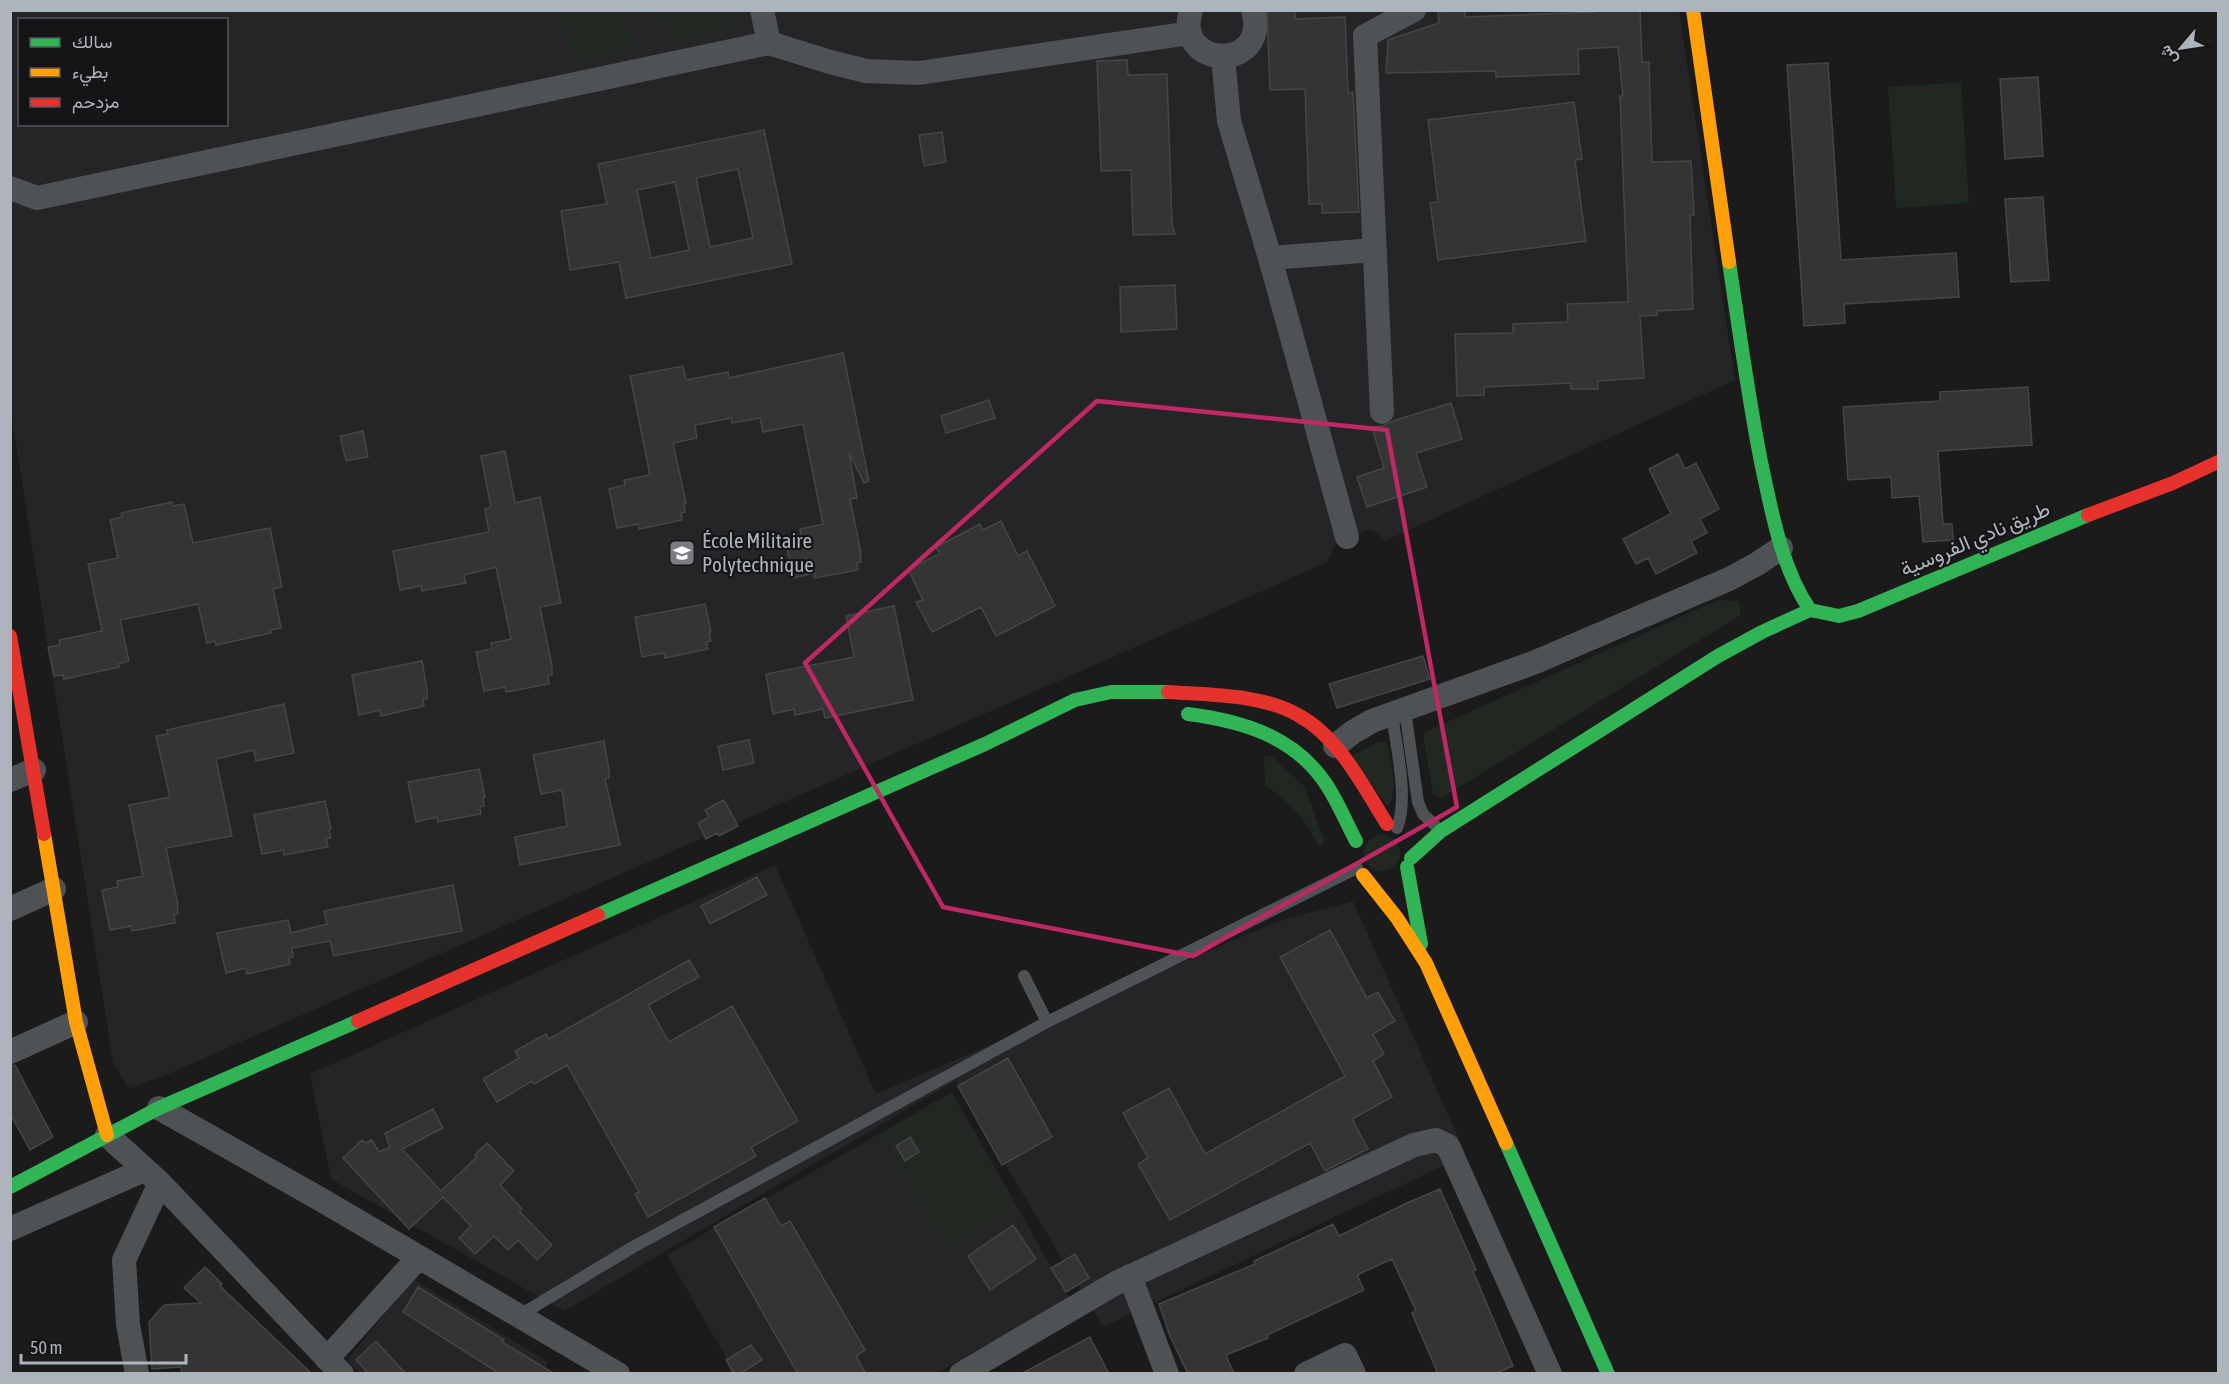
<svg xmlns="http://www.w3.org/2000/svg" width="2229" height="1384" viewBox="0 0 2229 1384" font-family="'Asap Condensed',Vazirmatn,sans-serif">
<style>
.built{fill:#252527;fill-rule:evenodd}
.green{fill:#212821}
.building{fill:#343435;stroke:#434647;stroke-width:1.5;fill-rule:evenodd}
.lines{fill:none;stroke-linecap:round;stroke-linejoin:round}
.lane{stroke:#4f5254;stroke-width:12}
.street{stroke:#4f5254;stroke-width:24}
.fast{stroke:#30b455;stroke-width:14}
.slow{stroke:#ff9f0a;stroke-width:14}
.jam{stroke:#e5322d;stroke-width:14}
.marked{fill:none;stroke:#c02865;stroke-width:4.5;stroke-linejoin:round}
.labels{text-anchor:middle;stroke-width:4.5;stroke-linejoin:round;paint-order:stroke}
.street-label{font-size:21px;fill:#adb4bb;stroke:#151517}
.poi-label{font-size:21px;fill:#adb4bb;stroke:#151517;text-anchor:start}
</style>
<rect width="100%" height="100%" fill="#1b1b1b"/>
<path class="built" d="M10,11H1679L1735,380L1385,541L1371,529L1347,537L1336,543L1328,562L173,1072L129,1089L113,1062L11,412ZM20,20H226V124H20Z
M775,865L876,1094L1276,922L1353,901L1466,1155L1103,1327L955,1081L564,1311L331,1179L310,1074Z
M952,1092L1069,1298L937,1373H735L667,1255Z
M413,1279L548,1362L541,1373L360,1374L347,1360Z"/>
<path class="green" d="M561,11H626L634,50L571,62Z
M663,11H728L732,30L668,42Z
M1961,82L1969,203L1896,208L1888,87Z
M1718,600L1739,601L1741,615L1443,797L1440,798L1433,794L1423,735L1425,732Z
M1378,742H1387C1390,761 1400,790 1388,807L1351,756Z
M1264,755L1273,757L1304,786L1324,840L1320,849C1303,815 1295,808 1265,785Z
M1364 853a18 18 0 1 1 36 0a18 18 0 1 1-36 0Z
M949,1095L1014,1209L946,1248L881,1134Z"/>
<path class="building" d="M1267,10H1295V19L1345,17L1348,93L1353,92L1359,212L1322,213V204H1309L1305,89L1270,90Z
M1596,10H1640L1642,62H1649L1652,162L1691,161L1694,215H1690L1693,309L1657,311V315L1640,316L1644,378L1598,381V389H1571V383L1484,387V395L1457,396L1455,334L1513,333V324L1568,322L1567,304L1628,302L1620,96H1623L1618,47L1578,49L1579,74L1496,77V71L1386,73L1388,40L1439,23L1438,12L1465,11V17L1596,12Z
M1127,60L1128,75L1167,74L1172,224L1175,234L1133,235L1131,170L1101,171L1097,61Z
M1828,63L1841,260L1956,253L1959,297L1844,304L1845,323L1804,326L1787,65Z
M2038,77L2043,156L2005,159L2000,79Z
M1574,102L1582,159L1575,160L1586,241L1438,260L1430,203L1438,202L1428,120Z
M764,130L792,264L626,298L619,262L570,270L561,211L607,204L598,164ZM738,169L753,238L710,247L696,178ZM675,182L689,250L651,258L637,190Z
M942,132L946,162L924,166L919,135Z
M2043,197L2049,280L2011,282L2005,199Z
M1175,285L1177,329L1121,332L1120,287Z
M843,353L869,481L864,483L849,453L857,498L850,499L861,553H860L861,562L857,563L858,570L815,578L814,573L793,578L785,538L801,535L800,529L823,524L803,424L763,432L760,418L732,423L731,418L695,425L697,438L673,443L686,503L684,504L685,512L681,513L682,520L639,529L638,524L617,528L609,489L625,485L624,480L650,475L630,376L683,366L686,380L728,372L729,378Z
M2028,387L2032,445L1938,451L1943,524H1952L1953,540L1923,542L1919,496L1892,498L1891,477L1848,480L1843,407L1940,401V392Z
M989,400L995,418L946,433L941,416Z
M1451,403L1462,439L1416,453L1427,487L1367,507L1357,477L1384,468L1372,427L1383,426L1393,421Z
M363,431L368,457L346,461L340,436Z
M505,451L515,503L540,497L561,603L540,607L552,666V675L548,676L549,684L506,692L505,687L484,691L476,652L492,649L491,643L511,639L496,567L464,575L466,583L422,591L421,586L400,590L393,551L489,532L485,509L491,507L481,456Z
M1678,454L1685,469L1696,463L1719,509L1700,519L1707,533L1691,541L1697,553L1656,574L1648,558L1636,564L1623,539L1671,514L1649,469Z
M172,502L173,506L184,504L193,543L270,528L282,587L273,589L281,628L270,630L271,633L216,645L215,641L207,643L198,604L120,620L129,661L118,664L119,667L64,679L63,675L54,676L48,647L60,645L59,640L102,631L88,564L118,558L110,520L122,517L121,513Z
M1001,521L1018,556L1027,551L1055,606L996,636L981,607L932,632L916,602L923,600L908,569L940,554L936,547L980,524L983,530Z
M705,604L711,632H709L711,641L706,642L708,649L665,658L664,653L642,657L635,617Z
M894,606L913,700L825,718L823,709L795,715L794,709L773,714L766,674L854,657L846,616Z
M1423,656L1430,679L1337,708L1329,684Z
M422,661L427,690V699H423L424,706L381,716L380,710L359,715L352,675Z
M284,704L294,753L256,761L254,750L216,759L232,836L166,848L178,905L177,906L178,914L174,915L175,923L132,931L131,926L110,930L102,890L118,887L117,881L143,876L129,805L170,797L156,736L168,734L167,730Z
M749,740L754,763L723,770L718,746Z
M604,741L609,770V778L605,779L620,845L520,865L515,837L567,826L562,790L541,794L533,755Z
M479,769L485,797H483L484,806L480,807L481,814L438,822L437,817L416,822L408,782Z
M724,800L738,826L719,836L717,833L706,839L698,823L709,817L705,810Z
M325,801L331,829L329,830L331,838L326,839L328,847L284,855L283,850L262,854L254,815Z
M757,877L767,895L710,924L701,906Z
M453,885L462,931L334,956L330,941L292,948L293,957L289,958L290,964L247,974L246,968L226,973L217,933L288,920L291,933L327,924L324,911Z
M1330,930L1367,998L1378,992L1395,1021L1373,1034L1384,1054L1373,1061L1392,1097L1352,1119L1368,1149L1325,1171L1310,1143L1170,1220L1138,1164L1148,1158L1123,1113L1169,1088L1205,1154L1345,1076L1280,957Z
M689,960L699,977L648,1005L669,1042L732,1006L798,1121L751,1147L756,1156L648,1217L635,1194L639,1192L567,1065L534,1084L532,1081L497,1102L483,1079L519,1058L515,1051L546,1034L549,1039Z
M1008,1058L1052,1137L1002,1165L958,1086Z
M15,1065L53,1137L30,1150L10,1113V1066Z
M433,1109L443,1128L402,1149L441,1191L477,1157L475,1155L487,1143L514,1171L500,1185L522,1209L519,1211L552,1245L537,1260L518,1240L508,1250L494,1236L475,1254L459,1238L471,1226L443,1197L409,1229L343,1158L362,1140L365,1143L372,1140L379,1152L390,1147L385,1133Z
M910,1137L919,1152L905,1161L896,1146Z
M1440,1189L1476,1270L1473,1271L1513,1366L1494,1374H1438L1412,1313L1416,1311L1392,1259L1359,1274L1358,1277L1364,1290L1267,1335L1268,1338L1226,1355L1234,1374H1188L1170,1336L1159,1304L1255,1264L1254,1261L1333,1224L1339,1236L1407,1203Z
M765,1198L781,1226L790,1221L865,1350L856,1356L866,1374H798L783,1348L714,1227Z
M1013,1225L1036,1259L990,1290L968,1256Z
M1075,1254L1089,1278L1066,1292L1051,1268Z
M205,1267L222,1284L220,1286L312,1374H182L181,1367L152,1369L149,1322L164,1305L201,1303L184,1288Z
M418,1287L504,1340L502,1342L555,1374H500L403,1312Z
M1090,1337L1109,1374H1021Z
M376,1341L406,1374H369L356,1360Z
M751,1345L762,1360L739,1374H734L726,1360Z"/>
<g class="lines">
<path class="lane" d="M1405,710L1418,802L1423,814L1440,830
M1392,714C1396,747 1409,798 1397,828
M1024,976L1047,1022
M520,1315L633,1247L1047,1022L1357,868"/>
<path class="street" d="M762,10L769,43L830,62L866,71L919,73L1190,33
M1191,10C1172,69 1271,73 1253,10
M1223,57L1229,121L1270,258L1347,537
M10,188L37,198L769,43
M1270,258L1375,250
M1382,412L1365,36L1414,10
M1335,746L1353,732L1372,721L1533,663L1729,579L1757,564L1781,548
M10,780L34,770
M10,909L54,889
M10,1052L76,1022
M159,1108L320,1199L618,1374
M107,1135L160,1183L342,1374
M10,1229L144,1170
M1130,1276L1167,1374
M327,1359L418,1258
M137,1374L128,1324L124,1260L160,1183
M961,1374L1116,1283L1414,1145L1436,1140L1448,1146L1550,1374
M1306,1374L1345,1355L1354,1374"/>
<path class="fast" d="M1729,262C1739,329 1748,396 1761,462C1772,513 1781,567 1810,610L1839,616L1858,611L2088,515
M1188,714C1242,721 1294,736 1326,784C1338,802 1346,822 1356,841
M1411,858L1441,831L1718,656L1762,632L1810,610
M1407,867L1421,944
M598,915L985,744L1075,700L1111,692H1168
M1506,1143L1608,1374
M10,1187L159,1108L358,1021"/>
<path class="slow" d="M1693,10L1729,262
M44,834L76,1022L107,1135
M1363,875L1397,918L1426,963L1506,1143"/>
<path class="jam" d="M2088,515L2173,483L2218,462
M10,636L44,834
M1168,692C1210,695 1261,694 1298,715C1339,737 1363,786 1387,824
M358,1021L598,915"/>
</g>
<path class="marked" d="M1097,401L1387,430L1457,807L1193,956L943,907L805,663Z"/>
<defs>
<symbol id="university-square" viewBox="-11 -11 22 22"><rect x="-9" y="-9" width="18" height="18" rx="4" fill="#7a7e83" stroke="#151517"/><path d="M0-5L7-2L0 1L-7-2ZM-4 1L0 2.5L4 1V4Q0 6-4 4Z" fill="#fff"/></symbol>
</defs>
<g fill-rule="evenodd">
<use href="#university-square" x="667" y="538" width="30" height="30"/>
</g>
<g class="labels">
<g class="street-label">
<text transform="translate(1975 539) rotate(-23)" y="7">طريق نادي الفروسية</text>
</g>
<g class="poi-label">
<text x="702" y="548">École Militaire<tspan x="702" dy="24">Polytechnique</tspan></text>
</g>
</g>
<rect width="2229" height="1384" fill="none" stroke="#adb4bb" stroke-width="24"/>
<rect x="18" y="18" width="210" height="108" fill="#151517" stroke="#525559" stroke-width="1.5"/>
<rect x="30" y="38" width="30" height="9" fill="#30b455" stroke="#525559" stroke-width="1.5"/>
<text x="72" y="48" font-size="18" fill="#adb4bb">سالك</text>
<rect x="30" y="68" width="30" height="9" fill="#ff9f0a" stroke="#525559" stroke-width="1.5"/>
<text x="72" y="78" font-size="18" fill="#adb4bb">بطيء</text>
<rect x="30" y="98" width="30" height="9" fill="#e5322d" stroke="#525559" stroke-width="1.5"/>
<text x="72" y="108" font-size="18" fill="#adb4bb">مزدحم</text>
<g transform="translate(2181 48) rotate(241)" stroke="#151517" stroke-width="4.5" paint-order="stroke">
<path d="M0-4.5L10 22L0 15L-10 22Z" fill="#adb4bb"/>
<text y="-9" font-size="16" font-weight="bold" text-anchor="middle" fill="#adb4bb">ش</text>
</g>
<path d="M21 1354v9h165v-9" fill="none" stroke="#adb4bb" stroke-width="3"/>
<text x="30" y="1354" font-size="18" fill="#adb4bb" stroke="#151517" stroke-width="4.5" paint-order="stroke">50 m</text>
</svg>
